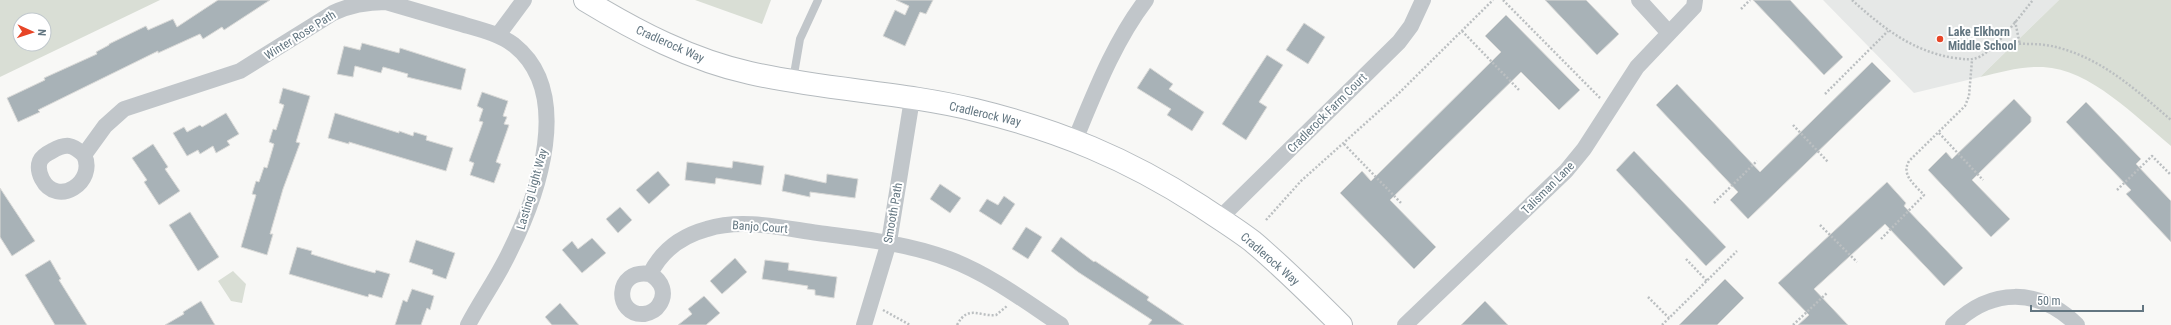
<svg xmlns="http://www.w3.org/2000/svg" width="2171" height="325" viewBox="0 0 2171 325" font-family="'Roboto Condensed',sans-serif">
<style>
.built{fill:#e6e8e7}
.green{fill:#d9ded5;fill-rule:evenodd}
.building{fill:#a8b2b7;stroke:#dadad8}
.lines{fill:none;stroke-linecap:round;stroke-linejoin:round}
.secondary-casing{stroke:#b4babe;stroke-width:24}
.path{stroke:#bbbfc1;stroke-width:2.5;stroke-dasharray:2 2;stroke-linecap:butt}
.lane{stroke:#c1c6ca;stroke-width:8}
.street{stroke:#c1c6ca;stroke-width:16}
.secondary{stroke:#fff;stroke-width:22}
.poi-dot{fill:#e74527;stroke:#fff;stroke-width:1.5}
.labels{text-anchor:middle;stroke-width:4;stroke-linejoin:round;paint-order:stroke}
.poi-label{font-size:12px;font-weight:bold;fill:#637681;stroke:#fff;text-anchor:start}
.street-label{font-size:12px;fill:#637681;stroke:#fff}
</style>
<rect width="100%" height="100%" fill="#f8f8f6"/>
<path class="built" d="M1823,0H2059L1980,77L1914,93Z"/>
<path class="green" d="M0,0H160L0,77ZM20,20H44V44H20Z
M695,0H771L762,24Z
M2059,0H2171V146C2136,117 2090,69 2043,67C2022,66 2001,72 1980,77Z
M233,271L246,284L242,303L231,301L218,281Z"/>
<path class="building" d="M218,0H270L224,30L222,27L203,39L200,34L158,53V51L38,110L40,112L18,122L7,98L45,80L44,78L97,54L96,52L109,45V44L146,26L148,30L173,19L177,27Z
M896,0H933L926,14L920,12L905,46L883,36L895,10L905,15L909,6Z
M1545,0H1586L1619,34L1597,55Z
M1753,0H1790L1843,57L1824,75Z
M1506,15L1580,90L1559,110L1521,72L1390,200L1436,247L1414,269L1340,193L1362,171L1371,181L1501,52L1485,36Z
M1304,23L1325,37L1308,64L1286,50Z
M362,43L399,53L400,48L466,69L461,90L407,77L408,74L383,67L381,73L355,66L353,77L337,74L344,46L360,50Z
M1267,55L1283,65L1259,102L1267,107L1246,140L1222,124Z
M1872,62L1891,81L1748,219L1730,200L1738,192L1656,105L1677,84L1760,172Z
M1150,68L1173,84L1169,89L1204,112L1192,131L1167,115L1171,109L1137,88Z
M283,88L310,96L296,142L300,143L283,189L270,234H273L267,255L241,247L256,195L252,194L256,181L259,182L264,167L267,168L274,144L269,142L273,129L276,130L284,105L279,103Z
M482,92L508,101L503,116L507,117L504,124L509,125L496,162L501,164L494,183L470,175L474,163L469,161L483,122L479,121L483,109L477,106Z
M2014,99L2031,117V122L1972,180L2010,219L1991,237L1928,170L1946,152L1952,159Z
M2086,102L2141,159L2136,164L2171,201V242L2126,194L2131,190L2066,122Z
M226,113L239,134L227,141L230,145L216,153L213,146L200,154L198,150L187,156L173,133L184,127L187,132L200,125L202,127Z
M335,113L399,133V131L413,136L414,132L427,136L426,140L453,148L446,171L349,142V144L328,138Z
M153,144L168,167L165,169L180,191L159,205L144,182L147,180L132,158Z
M1634,151L1726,247L1706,266L1616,170Z
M733,161L764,166L761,185L716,178L715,184L685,180L687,162L732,168Z
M658,171L670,185L649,204L636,190Z
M785,174L826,183L827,174L858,179L855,198L810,192V197L782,191Z
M1887,182L1906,203L1904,206L1963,268L1944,286L1885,224L1814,289L1848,325H1798L1809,315L1778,283Z
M940,184L961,198L950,213L930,199Z
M0,188L35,241L12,256L0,237Z
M1004,196L1015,204L1001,225L979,211L987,199L998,205Z
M620,207L632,220L618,233L606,219Z
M190,212L219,257L198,271L169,225Z
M1026,227L1042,237L1028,259L1012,249Z
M1061,237L1094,262L1095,261L1149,297L1147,300L1184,325H1148L1152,320L1078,272L1051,251Z
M592,238L606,253L582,273L562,250L572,241L578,249Z
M416,240L455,253L446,279L432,274L433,270L409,262Z
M297,247L312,251L311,254L350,266L375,273L376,270L390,274L382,298L369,294L368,297L289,274Z
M735,258L747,272L722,294L710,281Z
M50,260L61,279L59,280L87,325H55L25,275Z
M765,260L789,263L788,270L837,277L834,298L815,295V290L807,289L808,286L762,279Z
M1725,279L1744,298L1717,325H1679Z
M412,289L434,296L430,310L427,308L421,325H395L403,300L407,302Z
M704,296L720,313L706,325H678L692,314L688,309Z
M201,301L215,325H165L184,314L183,312Z
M1485,301L1508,325H1461Z
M560,303L579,325H552L545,317Z"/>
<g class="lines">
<defs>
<path id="secondary" d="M585,0C636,31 691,60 750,73C824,90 901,92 975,110C1058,130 1128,159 1199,205C1217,217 1235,228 1252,241C1283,267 1312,296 1341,325"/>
</defs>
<use href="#secondary" class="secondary-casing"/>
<path class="path" d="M1503,0L1600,98
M1852,0C1883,28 1912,51 1954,58C1964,59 1972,61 1981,56C1998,46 2020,16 2033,0
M1741,9L1750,0
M2015,21L2020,45
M1462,31L1519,90
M1995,43C2015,45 2037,42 2056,47C2103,59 2136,90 2171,120
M1825,94L1888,31
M1793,125L1828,162
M1939,133L1983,180
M1344,144L1401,203
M2117,190L2152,156L2171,175
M1714,203L1757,161
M1266,220L1301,181L1397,95L1493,0
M1820,225L1857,262
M1881,239L1924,195C1914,184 1901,175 1909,161L1965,106L1969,96L1972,60
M1686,259L1707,281
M1648,297L1669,318
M883,310L910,325
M957,325C968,304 980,317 996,315L1007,306
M1662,325L1737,251
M1793,325L1827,293"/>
<path class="lane" d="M793,80L800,39L818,0"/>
<path class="street" d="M1639,0L1669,33
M498,35L524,0
M1075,140C1095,92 1114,42 1146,0
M84,155C72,144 66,143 52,151C48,153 42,156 40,161C38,166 39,173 42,179C57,208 97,182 84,155L105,126L124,109L240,71L333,13C350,5 367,2 386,2C410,9 434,16 458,23C478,29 498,33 514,45C574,93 538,195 510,251C498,277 481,300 468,325
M1220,218L1399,42L1411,26L1423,0
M650,274C662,281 667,293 659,305C656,310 650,313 644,314C614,316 614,268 650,274C662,250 681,236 707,229C742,218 782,228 818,233C862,239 907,243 949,259C989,274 1025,301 1061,325
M864,325L889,242L912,99
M1405,325L1566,171L1584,149L1637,67L1694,7L1695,0
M1953,325C1991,288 2039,287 2077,325"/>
<use href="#secondary" class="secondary"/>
</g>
<circle class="poi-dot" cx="1940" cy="39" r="4"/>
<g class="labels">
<g class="poi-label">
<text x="1948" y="36">Lake Elkhorn<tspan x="1948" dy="14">Middle School</tspan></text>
</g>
<g class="street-label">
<text transform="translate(300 35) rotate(-32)" y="4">Winter Rose Path</text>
<text transform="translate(670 44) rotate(24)" y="4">Cradlerock Way</text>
<text transform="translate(1327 113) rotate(-45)" y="4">Cradlerock Farm Court</text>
<text transform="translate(985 114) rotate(13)" y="4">Cradlerock Way</text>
<text transform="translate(1548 188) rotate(-45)" y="4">Talisman Lane</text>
<text transform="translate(532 189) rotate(-74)" y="4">Lasting Light Way</text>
<text transform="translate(893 213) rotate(-80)" y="4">Smooth Path</text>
<text transform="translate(760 227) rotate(4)" y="4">Banjo Court</text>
<text transform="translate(1270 259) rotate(41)" y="4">Cradlerock Way</text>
</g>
</g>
<g transform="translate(32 32) rotate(93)"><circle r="19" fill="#ffffff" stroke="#c1c8cd"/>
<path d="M0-3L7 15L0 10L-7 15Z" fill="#e74527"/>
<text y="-6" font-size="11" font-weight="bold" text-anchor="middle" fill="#637681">N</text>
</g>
<path d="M2031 305v6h112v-6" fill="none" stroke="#637681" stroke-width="2"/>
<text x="2037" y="305" font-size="12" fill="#637681" stroke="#ffffff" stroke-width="3" paint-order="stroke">50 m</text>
</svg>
